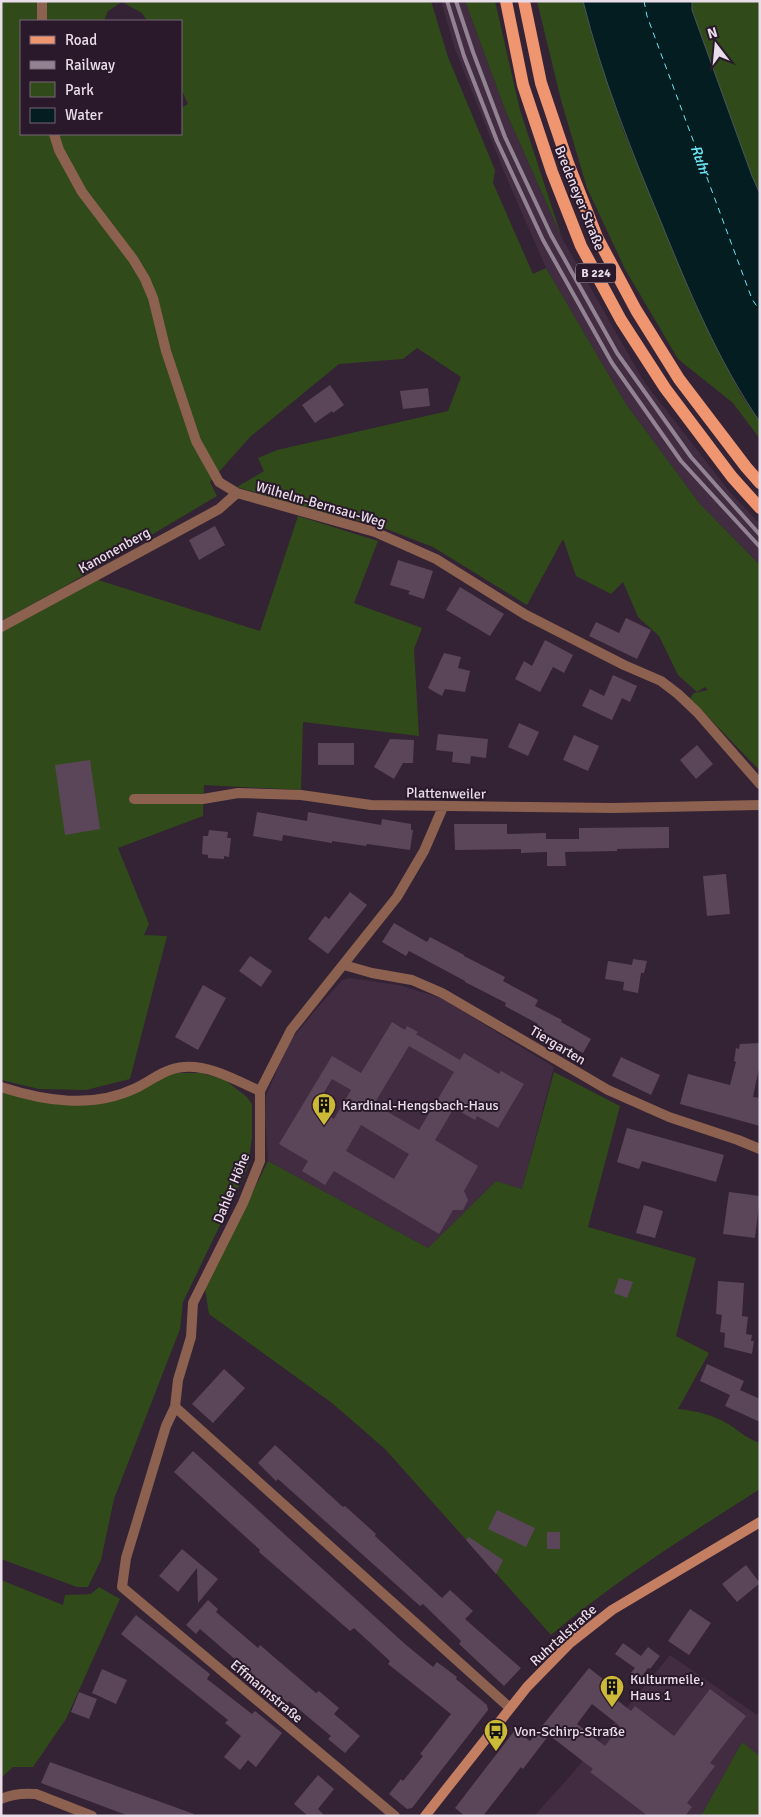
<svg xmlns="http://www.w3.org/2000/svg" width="761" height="1817" viewBox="0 0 761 1817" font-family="Signika,sans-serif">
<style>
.built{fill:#412c42}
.green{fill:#314a1a;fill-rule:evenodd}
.water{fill:#031d20;stroke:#48575c}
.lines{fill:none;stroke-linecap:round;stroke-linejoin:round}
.ferry{stroke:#6de7f8;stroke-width:1;stroke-dasharray:6 5;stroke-linecap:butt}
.building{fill:#5b4659;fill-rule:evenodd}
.street{stroke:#8c614f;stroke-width:10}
.secondary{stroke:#c47f62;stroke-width:10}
.primary{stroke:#ef9570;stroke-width:12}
.rail{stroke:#928392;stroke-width:4}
.labels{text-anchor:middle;stroke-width:4;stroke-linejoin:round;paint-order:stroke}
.shield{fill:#29192a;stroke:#afa2b0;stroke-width:1}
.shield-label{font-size:12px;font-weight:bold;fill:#e9dde9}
.street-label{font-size:14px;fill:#e9dde9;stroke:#29192a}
.poi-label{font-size:14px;fill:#e9dde9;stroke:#29192a;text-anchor:start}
.water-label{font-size:15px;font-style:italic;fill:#6de7f8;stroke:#29192a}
</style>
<rect width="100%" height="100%" fill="#342235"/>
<path class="built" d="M441,1H465L506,112L562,238L645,383L730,492L760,524V565L700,504L626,404L546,268L505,174L455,49Z
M349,978L399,985L441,998L554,1067L522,1189L496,1181L428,1248L268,1161L265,1116L266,1096L289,1042L318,1007L342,980Z
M670,1655L757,1715L760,1710V1756L742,1742L701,1816H534L572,1774Z"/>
<path class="green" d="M1,1H431L448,57L495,170L493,183L533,274L546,268L626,404L700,504L760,565V771L690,698L694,693L708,690L705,687L697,692L678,675L659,636L638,617L623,582L611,594L576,576L563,539L527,605L433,547L376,525L312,510L237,487L264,471L258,458L277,450L448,411L461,377L417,348L403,359L339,364L250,437L210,482L217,496L62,588L1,621ZM122,2L142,13L147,21H181V89L188,104L181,108V134H21V21H104L108,11Z
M465,1H495L520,110L562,238L506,112Z
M537,1H583L592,36L623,130L696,306L741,395L760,422V439L733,403L678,359L625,269L587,188L561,100Z
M692,1H760V194L752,176L692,10Z
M298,516L378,541L354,603L422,628L414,649L419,736L303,722L301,790L204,785L203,816L118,848L149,924L144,935L167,936L130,1079L86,1090L39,1089L1,1080V632L98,580L260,631Z
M554,1072L620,1106L588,1227L696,1258L676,1336L709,1353L678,1409C698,1411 713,1415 730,1425C740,1432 748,1439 760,1443V1489C688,1535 616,1580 551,1635L385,1449L332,1403L209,1314L205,1289L268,1161L428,1248L496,1181L522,1189Z
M173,1073H201L225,1080L247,1097L252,1104V1137L248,1167L183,1302L180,1329L114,1499L101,1560L88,1587H77L1,1559V1089L105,1103Z
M1,1580L63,1605L65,1595L91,1594L99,1587L120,1599L66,1719L33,1767H13L1,1778Z
M742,1742L760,1756V1816H701Z"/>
<path class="water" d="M583,1H692V10L752,176L760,194V422C718,361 689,291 661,222C631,150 602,77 583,1Z"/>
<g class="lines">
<path class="ferry" id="s1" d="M644,1L647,16L752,299L760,311"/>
</g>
<path class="building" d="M330,385L344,405L333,413L332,411L315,423L302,405Z
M428,388L430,406L403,409L400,391Z
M215,526L225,545L199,560L189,540Z
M398,560L433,571L424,599L408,594L410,591L390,585Z
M460,587L504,614L490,636L446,610Z
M626,618L651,630L637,659L589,636L596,622L619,633Z
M545,640L573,655L564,673L553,667L540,692L515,679L524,661L532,666Z
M444,653L461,657L458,668L470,671L465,692L445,689L442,696L428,688Z
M613,675L637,686L630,702L622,698L612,720L582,706L590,689L604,696Z
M519,723L539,732L528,756L508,747Z
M438,734L488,739L486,758L471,756L470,764L452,762L453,752L436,750Z
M574,735L599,746L588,771L563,760Z
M390,739L414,740L413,763H403L394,779L374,767Z
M318,743H354V765H318Z
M697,745L713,764L696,779L680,760Z
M90,760L100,829L65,835L55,765Z
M257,812L307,821L308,812L381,825L382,819L411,824V830H413L410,850L367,844L366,846L332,841V843L283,835L282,841L253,836Z
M454,824H507V834L546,833V839H579V828L669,827V848L617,849V851L565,852L566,866H547V852L521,853V849L455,850Z
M209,830L228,832L227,838H231L229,857L224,856V859L208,858V855L202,854L203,836H208Z
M726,874L730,914L707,916L703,876Z
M350,892L367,905L328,954L308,939L325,916L329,919Z
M394,923L427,942L430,937L464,955V956L505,977L503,981L538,1000L535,1006L562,1020L561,1022L591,1039L583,1053L536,1028L538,1024L505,1006L506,1003L465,982V981L409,951L406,956L382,942Z
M250,956L272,971L261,987L239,971Z
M633,959L647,961L644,973H641L638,993L623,990L624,982L605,979L608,961L632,965Z
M203,985L226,998L198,1050L175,1037Z
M392,1022L405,1030L407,1026L418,1032L416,1034L460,1060L464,1053L499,1074L501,1071L524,1084L498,1128L477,1116L475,1120L454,1108L435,1140L478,1166L464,1191L468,1200L463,1210H453L439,1234L334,1171L325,1185L302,1171L308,1161L279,1144L332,1056L361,1073ZM409,1046L454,1072L419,1130L374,1104ZM332,1079L351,1090L334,1119L315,1107ZM361,1125L409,1154L394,1179L346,1151Z
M760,1043V1063L753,1097L760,1098V1126L680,1104L688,1074L730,1085L736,1062L734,1061L736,1048L739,1049L740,1044Z
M621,1057L660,1075L651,1095L612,1076Z
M627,1128L724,1155L716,1182L642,1161L639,1169L617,1162Z
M729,1192L760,1196L755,1238L723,1234Z
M644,1205L663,1211L655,1238L636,1233Z
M619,1278L633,1282L627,1298L614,1293Z
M718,1281L744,1283L742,1316L748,1317L746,1334L752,1335L751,1341H754L752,1354L724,1347L725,1333L720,1332L722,1315L716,1314Z
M707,1364L744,1381L740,1390L760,1399V1422L725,1406L730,1395L700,1381Z
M224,1369L245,1388L213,1423L192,1404Z
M275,1445L343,1507L345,1506L376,1534L375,1536L442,1598L450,1590L473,1611L465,1619L521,1668L504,1686L459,1644L461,1641L423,1604L420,1606L278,1479L276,1481L258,1463Z
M193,1451L405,1644L433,1667L437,1662L457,1677L456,1679L487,1705L488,1710L412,1808L407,1809L389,1794L401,1779L403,1781L423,1756L420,1754L451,1714L388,1664L390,1661L354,1628L350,1631L259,1552L260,1550L174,1472Z
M497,1510L535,1528L526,1547L488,1529Z
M547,1532H560V1549H547Z
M469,1537L503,1560L496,1574L466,1540Z
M182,1549L218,1579L198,1603L197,1568L178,1592L159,1576Z
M746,1565L760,1583L737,1602L722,1584Z
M208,1600L218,1609L216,1612L258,1648L260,1645L316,1693L319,1691L339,1708L334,1714L360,1736L345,1753L328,1739L331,1736L289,1701L288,1703L259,1680L200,1629L196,1634L186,1625Z
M690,1609L711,1623L689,1655L668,1641Z
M136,1615L210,1674L207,1679L252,1714L255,1711L282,1733L256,1767L248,1760L240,1770L224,1757L241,1736L225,1723L228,1720L121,1634Z
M623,1643L641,1656L648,1647L660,1656L650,1669L648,1668L638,1682L629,1675L635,1668L615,1654Z
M589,1668L608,1683L603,1689L631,1711L635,1706L674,1736L710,1689L746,1716L710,1763L715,1766L687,1803L692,1807L685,1816H648L590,1772L593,1769L549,1735L523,1769L521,1767L483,1816H465L455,1808L515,1730L530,1741ZM592,1704L620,1726L605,1746L577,1724Z
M102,1669L127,1680L116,1704L92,1693Z
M79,1692L97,1699L89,1719L71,1712Z
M50,1762L194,1814L193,1816H129L41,1783Z
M318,1775L334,1789L318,1809L325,1816H308L294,1804Z"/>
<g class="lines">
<path class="street" d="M42,21V1
M54,134L59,150L82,192L133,259L145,279L153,298L166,351L196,441L219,482L237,493L375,532L436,559L526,615L624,665L661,681L678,694L697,712L760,784
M1,627L219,509L237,493
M134,799H203L238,793L301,795L371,805L613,808L760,805
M344,965L372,973L412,980L442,993L608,1090L669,1117L738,1140L760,1149
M1,1087C45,1101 92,1109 136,1088C152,1080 166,1068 184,1067C211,1065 237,1081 260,1091
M175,1407L510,1708
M1,1799C12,1794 24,1793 36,1794L92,1816
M395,1816L122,1587L126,1558L166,1426L175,1407L178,1380L191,1337L193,1303L243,1203L260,1161V1091L291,1030L397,897L424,851L443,807"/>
<path class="secondary" d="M425,1816L527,1687L570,1643L612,1610L760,1522"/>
<path class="primary" d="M506,1L523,85L552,172L581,246L621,320L665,388L732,477L760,508
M524,1L541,83L568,163L597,237L636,310L679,379L746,467L760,483"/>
<path class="rail" d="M447,1L464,56L497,141L543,240L612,363L681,461L760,547
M456,1L473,52L505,137L551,235L617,353L691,457L760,535"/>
</g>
<defs>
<symbol id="building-pin" viewBox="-11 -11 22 30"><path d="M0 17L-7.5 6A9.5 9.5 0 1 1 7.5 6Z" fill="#cdb938" stroke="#29192a"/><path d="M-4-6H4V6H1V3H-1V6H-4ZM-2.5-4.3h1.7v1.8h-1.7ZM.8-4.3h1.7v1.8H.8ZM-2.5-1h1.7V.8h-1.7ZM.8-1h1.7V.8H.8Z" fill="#111"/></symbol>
<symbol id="bus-pin" viewBox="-11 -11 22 30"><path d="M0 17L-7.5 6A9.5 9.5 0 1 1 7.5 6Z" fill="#cdb938" stroke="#29192a"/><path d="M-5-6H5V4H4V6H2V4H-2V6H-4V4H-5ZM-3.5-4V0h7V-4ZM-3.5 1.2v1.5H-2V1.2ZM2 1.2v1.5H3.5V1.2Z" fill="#111"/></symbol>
</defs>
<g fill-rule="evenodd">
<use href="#building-pin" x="310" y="1091" width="28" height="38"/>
<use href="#building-pin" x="598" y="1673" width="28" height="38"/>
<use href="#bus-pin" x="482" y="1717" width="28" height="38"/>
</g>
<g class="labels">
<rect class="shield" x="576" y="263.5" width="40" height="19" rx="4"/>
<g class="shield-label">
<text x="596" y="277">B 224</text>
</g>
<g class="street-label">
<text transform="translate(580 198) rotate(68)" y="5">Bredeneyer Straße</text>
<text transform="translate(321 504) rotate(16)" y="5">Wilhelm-Bernsau-Weg</text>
<text transform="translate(114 550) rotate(-29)" y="5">Kanonenberg</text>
<text transform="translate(446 793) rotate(1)" y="5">Plattenweiler</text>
<text transform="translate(558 1045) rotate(31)" y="5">Tiergarten</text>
<text transform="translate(231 1188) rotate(-68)" y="5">Dahler Höhe</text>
<text transform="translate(563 1635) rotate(-42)" y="5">Ruhrtalstraße</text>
<text transform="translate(267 1691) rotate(40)" y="5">Effmannstraße</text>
</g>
<g class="poi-label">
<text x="342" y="1110">Kardinal-Hengsbach-Haus</text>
<text x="630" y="1684">Kulturmeile,<tspan x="630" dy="16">Haus 1</tspan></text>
<text x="514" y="1736">Von-Schirp-Straße</text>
</g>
<g class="water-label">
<text dy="5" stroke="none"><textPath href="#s1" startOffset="169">Ruhr</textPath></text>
</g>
</g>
<rect width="761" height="1817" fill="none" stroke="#e9dde9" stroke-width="5"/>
<rect x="20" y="20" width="162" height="115" fill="#29192a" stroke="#766776"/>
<rect x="30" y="36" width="25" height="8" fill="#ef9570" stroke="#766776"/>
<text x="65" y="45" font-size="15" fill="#e9dde9">Road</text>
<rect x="30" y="61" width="25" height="8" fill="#928392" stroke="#766776"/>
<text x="65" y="70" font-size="15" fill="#e9dde9">Railway</text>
<rect x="30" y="82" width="25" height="15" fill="#314a1a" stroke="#766776"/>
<text x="65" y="95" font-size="15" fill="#e9dde9">Park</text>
<rect x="30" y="108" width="25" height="15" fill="#031d20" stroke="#766776"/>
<text x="65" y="120" font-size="15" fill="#e9dde9">Water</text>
<g transform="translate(716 45) rotate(344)" stroke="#29192a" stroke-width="4" paint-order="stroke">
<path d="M0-4L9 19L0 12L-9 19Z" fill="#e9dde9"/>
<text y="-8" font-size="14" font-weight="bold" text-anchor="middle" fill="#e9dde9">N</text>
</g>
</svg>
